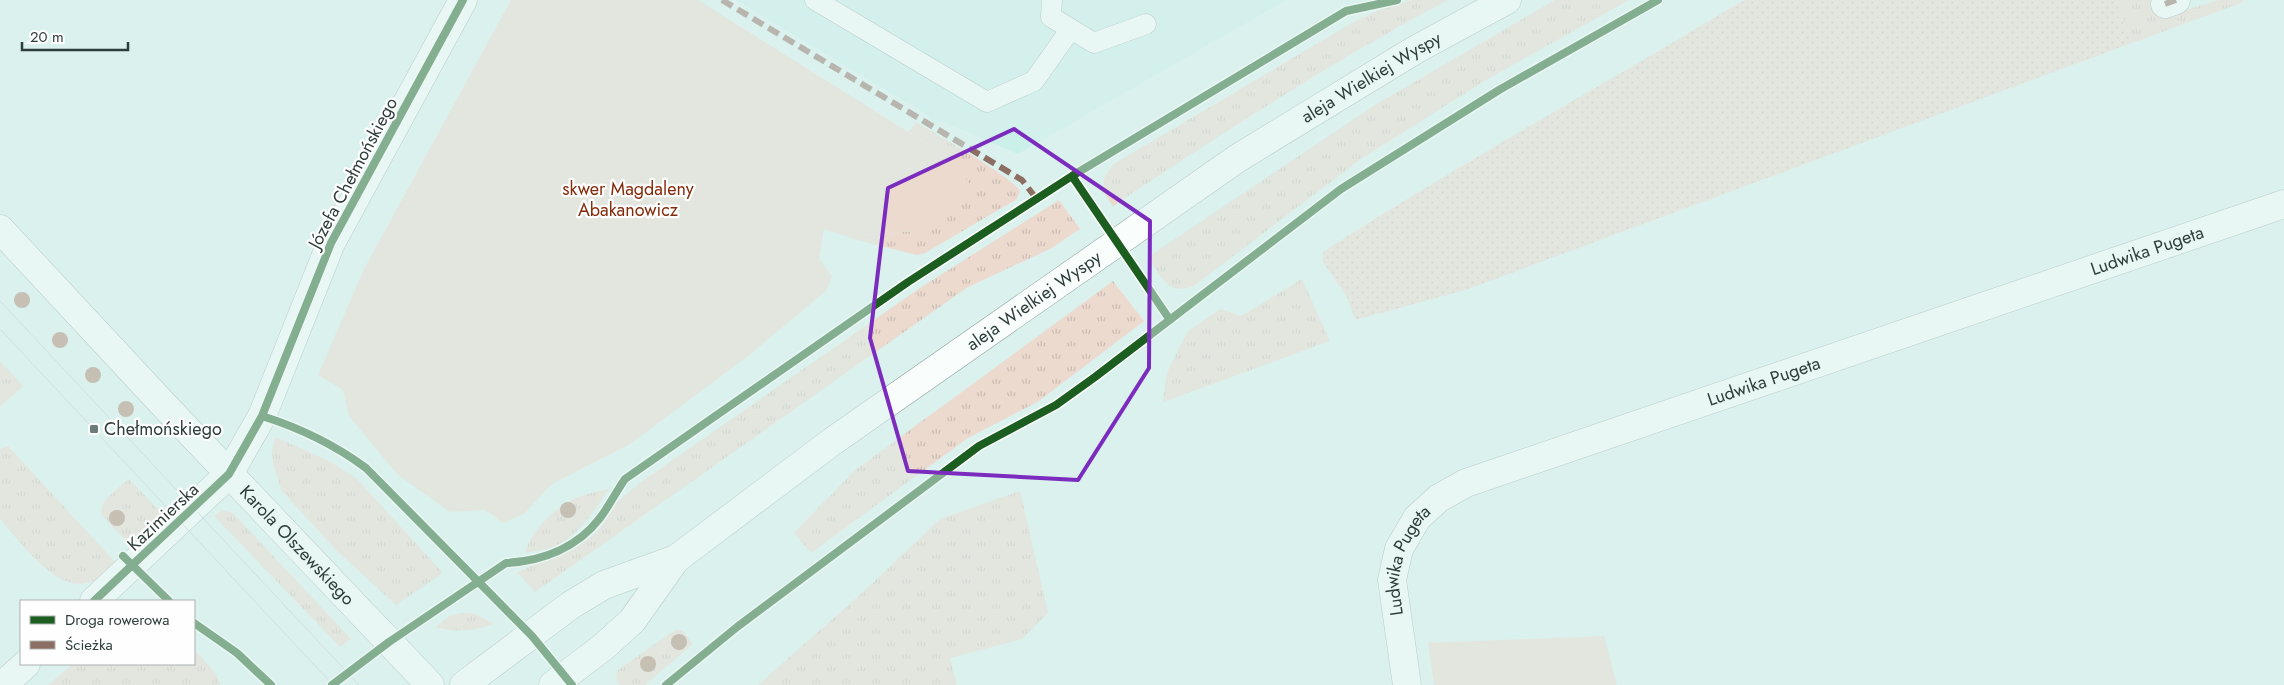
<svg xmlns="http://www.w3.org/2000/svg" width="2284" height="685" viewBox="0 0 2284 685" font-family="Jost,sans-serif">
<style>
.built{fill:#cbf0ea}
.grass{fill:url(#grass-tufts)}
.park{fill:#ecdacf}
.garden{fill:url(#garden-dots)}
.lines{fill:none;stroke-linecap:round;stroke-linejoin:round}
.lane-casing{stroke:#92a3a1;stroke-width:21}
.street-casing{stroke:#92a3a1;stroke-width:29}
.secondary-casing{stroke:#92a3a1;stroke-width:29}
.lane{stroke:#f9fdfc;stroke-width:20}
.street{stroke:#f9fdfc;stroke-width:28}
.secondary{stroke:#f9fdfc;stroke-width:28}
.tram{stroke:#c7cecd;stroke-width:1}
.quiet{stroke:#8d6e63;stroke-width:6;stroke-dasharray:12 6;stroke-linecap:butt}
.cycleway-casing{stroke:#fefefe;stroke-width:11}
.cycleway{stroke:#1b5e20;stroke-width:8}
.tree{fill:#aa8470}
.marked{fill:none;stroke:#7b2cbf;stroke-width:4;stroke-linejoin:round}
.poi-dot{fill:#6a7d79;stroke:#fefefe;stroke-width:2}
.labels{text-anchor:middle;stroke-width:4.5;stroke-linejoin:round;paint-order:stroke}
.street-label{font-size:18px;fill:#2e3e3b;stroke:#fefefe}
.park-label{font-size:18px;fill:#832b0a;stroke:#fefefe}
.poi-label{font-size:18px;fill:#2e3e3b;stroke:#fefefe;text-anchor:start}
</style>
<defs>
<pattern id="grass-tufts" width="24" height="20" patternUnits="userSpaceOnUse" patternTransform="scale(1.25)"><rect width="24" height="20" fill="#ecdacf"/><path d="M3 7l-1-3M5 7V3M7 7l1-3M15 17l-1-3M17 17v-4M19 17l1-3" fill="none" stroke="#cbbcb3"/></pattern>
<pattern id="garden-dots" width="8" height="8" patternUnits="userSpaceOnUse" patternTransform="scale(1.25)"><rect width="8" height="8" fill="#ecdacf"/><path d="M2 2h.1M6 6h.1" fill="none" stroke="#cbbcb3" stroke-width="1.8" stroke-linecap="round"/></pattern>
</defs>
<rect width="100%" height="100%" fill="#daf1ed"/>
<path class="built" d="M736,0H1286L1018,154L942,121L933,122L926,114Z"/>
<path class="grass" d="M1412,0H1448C1332,61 1222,134 1113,206C1099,189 1100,176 1117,162L1357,20L1384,8Z
M1555,0H1629L1486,80L1361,159L1195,285C1169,298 1160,276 1148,257L1375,105Z
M2116,0H2162L2168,16L2218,0H2243L2244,2L2132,43Z
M916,122C934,133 1013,177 1020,191L1017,199L925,253L917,255L857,240L863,235L914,231L945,155L909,132Z
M1059,200L1080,229L1050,249L968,287L535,592L517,572L574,549L587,540L599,530L617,502L641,482L920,288Z
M1302,279L1330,341L1163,402L1167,373L1187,332L1220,309L1241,316Z
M1113,281L1144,321L1039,401L968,438L811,553L794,533L854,471Z
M0,361L23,386L0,407Z
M275,437L329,461L356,478L443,573L396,605L336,550L281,490L273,463L272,452Z
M8,446L116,563C109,568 102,576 95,580C60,600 20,541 0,519V449Z
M129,479L165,517L132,547L102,516C98,500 119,488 129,479Z
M610,488C595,509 578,538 552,547C544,550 534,551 525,553C531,531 552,511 572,500C583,494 598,492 610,488Z
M1020,491L1048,613L1022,639L950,658L957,685H758L862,593L940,519Z
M222,510L233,513L351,639L340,647L214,516Z
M462,613H473L494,624C473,631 456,633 435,627L450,616Z
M675,630H682L693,644L645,685H620C615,680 616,676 618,670Z
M194,649L217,675L220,685H48L73,664H194Z"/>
<path class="park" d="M511,0H698L945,155L977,192L914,231L863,235L857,240L824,229L819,259L832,276L827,290L748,356L630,444L552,484L524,514L503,523L485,510L450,512L397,474L349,416L343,390L318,375L364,269Z
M1604,636L1617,685H1434L1428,643Z"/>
<path class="garden" d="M1744,0H2116L2132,43L1465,290L1355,320L1347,297L1323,262V252C1460,163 1604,85 1744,0Z"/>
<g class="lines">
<defs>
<path id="lane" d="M815,0L987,102L1034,81L1070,30
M1052,0L1051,17L1094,43L1146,24"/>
<g id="street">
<path d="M2165,4L2176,0"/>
<path d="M94,601L229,474L262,416L331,243L463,0"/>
<path d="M3,685L26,664"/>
<path id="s1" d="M1407,685L1392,580L1399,549L1417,518L1439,498L1466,483L2284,204"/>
</g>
<g id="secondary">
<path id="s2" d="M0,229L162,403L430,685"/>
<path id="s3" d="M464,685L571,605L604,585L676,559L833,441L1238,158L1415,50L1507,0"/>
<path d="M553,685L602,648L632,621L676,559"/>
</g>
</defs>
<use href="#lane" class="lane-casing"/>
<use href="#street" class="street-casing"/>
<use href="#secondary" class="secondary-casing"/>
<use href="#lane" class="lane"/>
<use href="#street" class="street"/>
<use href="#secondary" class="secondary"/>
<path class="tram" d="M0,301L359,685
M0,329L333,685"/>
<path class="quiet" d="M722,0L1022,180L1036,198
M2165,4L2176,0"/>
<defs>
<path id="cycleway" d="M1072,176L1170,320
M262,416C300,428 335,445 366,468L532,636L572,685
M123,556L169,601
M94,601L229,474L262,416L331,243L463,0
M194,623L237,653L271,685
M332,685L389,642L506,563C542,561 577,548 600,518C609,506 616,492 625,479L908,282L1072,176L1346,11L1397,0
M666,685L737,627L979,446L1056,405L1095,377L1341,189L1499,90L1658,0"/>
</defs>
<use href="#cycleway" class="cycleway-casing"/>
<use href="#cycleway" class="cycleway"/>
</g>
<g class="tree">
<circle cx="22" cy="300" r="8"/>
<circle cx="60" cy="340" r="8"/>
<circle cx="93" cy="375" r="8"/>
<circle cx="126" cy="409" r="8"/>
<circle cx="568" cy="510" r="8"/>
<circle cx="117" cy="518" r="8"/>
<circle cx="679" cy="642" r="8"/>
<circle cx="648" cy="664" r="8"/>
</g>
<path d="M0 0H2284V685H0ZM1014,129L1150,221L1149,368L1078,480L908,471L870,338L888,188Z" fill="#daf1ed" fill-opacity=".55" fill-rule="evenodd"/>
<path class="marked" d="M1014,129L1150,221L1149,368L1078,480L908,471L870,338L888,188Z"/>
<rect class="poi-dot" x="89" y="424" width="10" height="10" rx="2.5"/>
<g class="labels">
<g class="street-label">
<text dy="6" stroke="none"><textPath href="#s3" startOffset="1095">aleja Wielkiej Wyspy</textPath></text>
<text transform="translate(353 173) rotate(-62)" y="6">Józefa Chełmońskiego</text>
<text dy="6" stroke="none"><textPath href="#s1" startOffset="954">Ludwika Pugeta</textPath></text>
<text dy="6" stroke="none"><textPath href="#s3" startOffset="690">aleja Wielkiej Wyspy</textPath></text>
<text dy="6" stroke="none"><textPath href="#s1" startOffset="549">Ludwika Pugeta</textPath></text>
<text transform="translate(163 517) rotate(-43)" y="6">Kazimierska</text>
<text dy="6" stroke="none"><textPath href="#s2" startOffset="434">Karola Olszewskiego</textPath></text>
<text dy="6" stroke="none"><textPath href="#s1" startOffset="129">Ludwika Pugeta</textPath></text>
</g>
<g class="park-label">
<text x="628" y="195">skwer Magdaleny<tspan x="628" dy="21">Abakanowicz</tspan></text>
</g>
<g class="poi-label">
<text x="104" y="435">Chełmońskiego</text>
</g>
</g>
<rect x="20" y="600" width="175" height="65" fill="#fefefe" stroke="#abb1b0"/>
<rect x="30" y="616" width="25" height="8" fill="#1b5e20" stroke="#abb1b0"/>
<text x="65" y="625" font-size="15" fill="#2e3e3b">Droga rowerowa</text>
<rect x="30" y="641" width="25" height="8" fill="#8d6e63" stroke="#abb1b0"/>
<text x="65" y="650" font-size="15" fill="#2e3e3b">Ścieżka</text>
<path d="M22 42v8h106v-8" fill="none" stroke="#2e3e3b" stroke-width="2.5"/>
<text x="30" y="42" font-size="15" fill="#2e3e3b" stroke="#fefefe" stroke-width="4" paint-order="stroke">20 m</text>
</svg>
